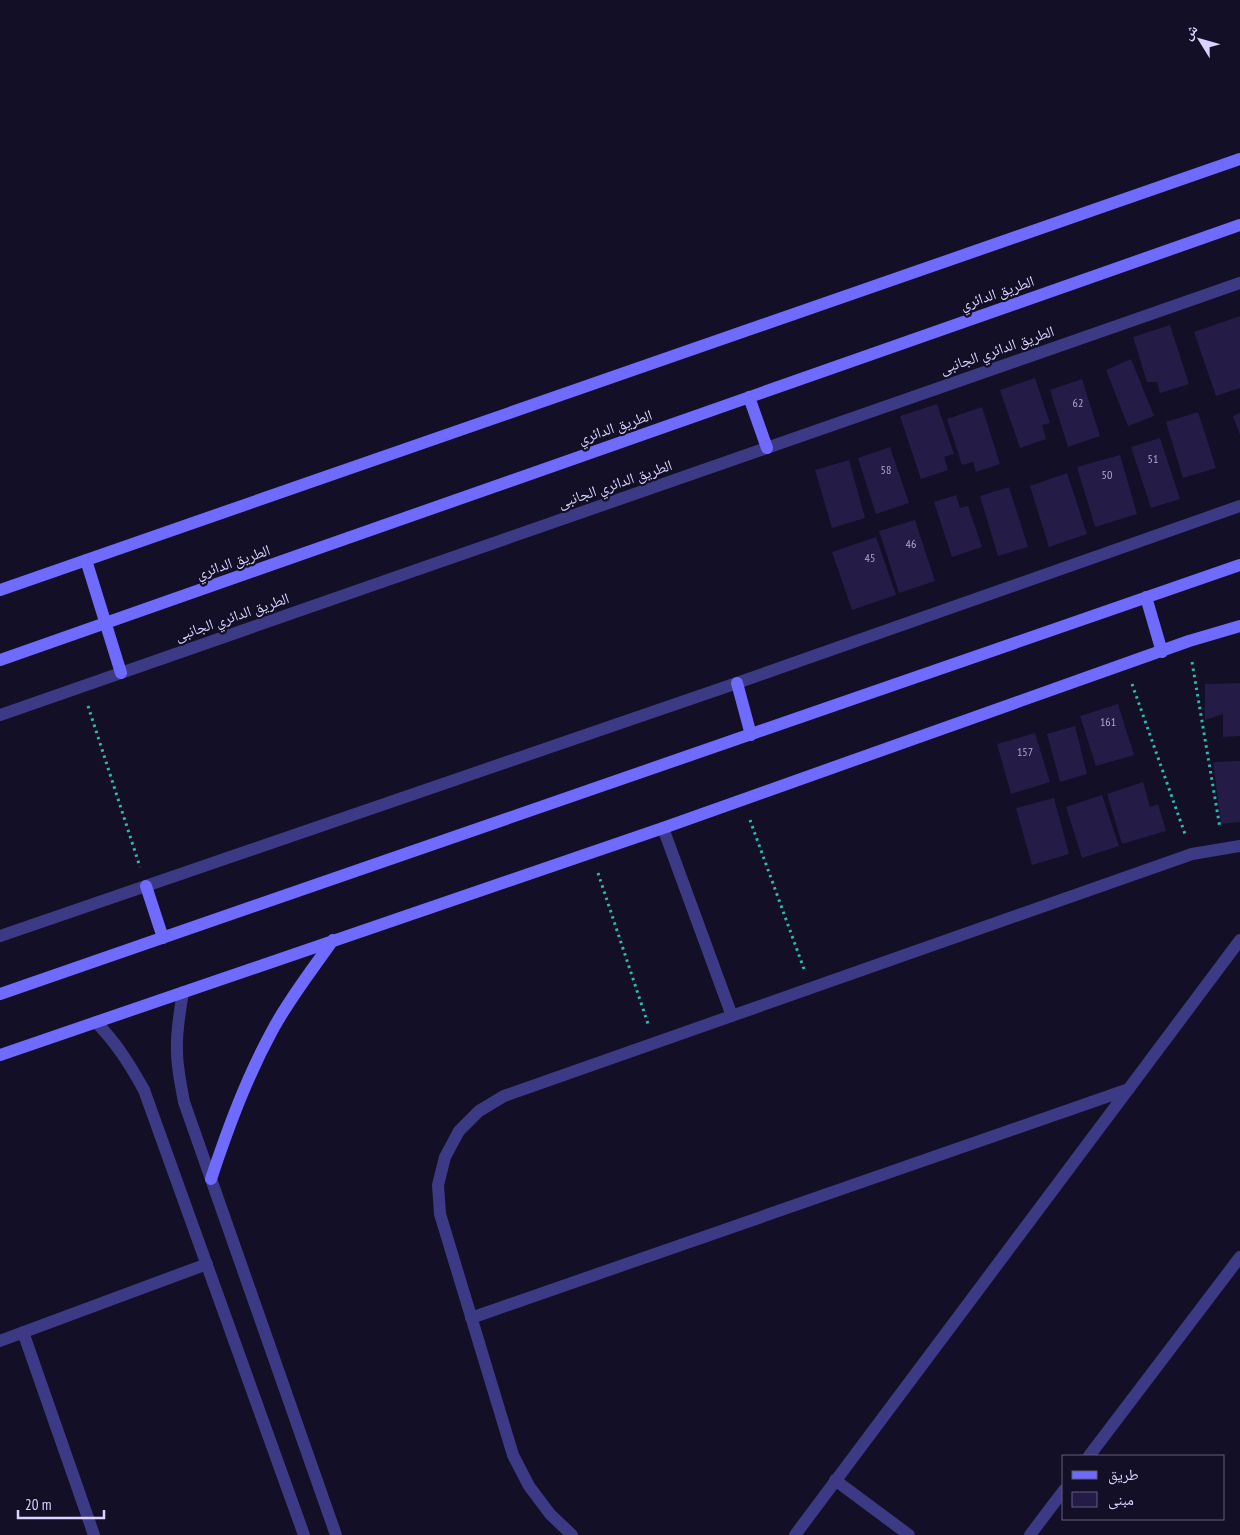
<svg xmlns="http://www.w3.org/2000/svg" width="1240" height="1535" viewBox="0 0 1240 1535" font-family="'PT Sans Narrow','Noto Naskh Arabic',sans-serif">
<style>
.building{fill:#241b47}
.lines{fill:none;stroke-linecap:round;stroke-linejoin:round}
.path{stroke:#2fb8b0;stroke-width:3;stroke-dasharray:2.5 4;stroke-linecap:butt}
.street{stroke:#3d3a85;stroke-width:12}
.secondary{stroke:#6f6bff;stroke-width:12}
.labels{text-anchor:middle;stroke-width:4.5;stroke-linejoin:round;paint-order:stroke}
.number-label{font-size:12px;fill:#aca6d1}
.street-label{font-size:15px;fill:#d9d4ff;stroke:#130f26}
</style>
<rect width="100%" height="100%" fill="#130f26"/>
<path class="building" d="M1240,316V388L1216,396L1194,332Z
M1170,325L1189,384L1160,393L1157,382H1147L1133,337Z
M1131,359L1154,416L1128,426L1106,370Z
M1035,378L1050,423L1042,425L1046,439L1020,448L1000,390Z
M1082,379L1100,436L1068,447L1050,390Z
M937,404L954,454L944,457L948,470L921,479L900,416Z
M982,407L1000,464L976,472L973,462L962,465L947,419Z
M1198,412L1216,468L1183,478L1166,422Z
M1240,413V435L1233,416Z
M1160,438L1180,499L1151,508L1131,447Z
M890,447L909,503L876,514L858,458Z
M1120,455L1137,514L1095,527L1077,467Z
M849,460L865,518L832,528L815,470Z
M1067,473L1087,534L1049,547L1030,486Z
M1009,487L1028,547L998,556L980,496Z
M956,495L960,508L968,506L982,547L952,557L934,502Z
M915,520L935,581L899,593L879,531Z
M876,537L896,595L852,610L832,552Z
M1240,683V736L1223,737V714L1205,720V684Z
M1118,704L1134,755L1096,766L1080,716Z
M1075,726L1087,774L1060,782L1047,734Z
M1035,733L1050,782L1011,794L997,744Z
M1240,761V822L1221,824L1213,762Z
M1143,782L1150,807L1158,804L1166,831L1122,844L1107,794Z
M1102,795L1119,846L1082,858L1066,807Z
M1054,798L1069,854L1032,865L1016,808Z"/>
<g class="lines">
<path class="path" d="M1192,662L1220,828
M1132,684L1185,834
M88,706L140,867
M750,820L804,969
M598,873L648,1024"/>
<path class="street" d="M0,715L1240,283
M663,828L732,1016
M0,936L737,683L1240,506
M183,992C180,1011 176,1031 177,1051C177,1068 181,1085 184,1102L336,1535
M96,1022C117,1044 129,1063 144,1090L304,1535
M471,1318L1129,1089
M23,1332L94,1535
M0,1341L207,1264
M1089,1456L1240,1257
M835,1480L909,1535
M572,1535L550,1514L529,1486L513,1455L440,1214L438,1185L445,1157L459,1131L479,1111L504,1096L1192,854L1240,846
M795,1535L1240,940
M1030,1535L1064,1490"/>
<path class="secondary" d="M749,397L767,448
M86,560L121,673
M0,590L1240,159
M1146,597L1162,652
M0,660L1240,225
M737,683L751,735
M146,886L163,938
M0,994L1240,565
M0,1055L663,828L1189,641L1240,626
M211,1179C228,1128 246,1079 272,1031C289,999 312,970 333,940"/>
</g>
<g class="labels">
<g class="number-label">
<text x="1078" y="407">62</text>
<text x="1153" y="463">51</text>
<text x="886" y="474">58</text>
<text x="1107" y="479">50</text>
<text x="911" y="548">46</text>
<text x="870" y="562">45</text>
<text x="1108" y="726">161</text>
<text x="1025" y="756">157</text>
</g>
<g class="street-label">
<text transform="translate(997 293) rotate(-19)" y="5">الطريق الدائري</text>
<text transform="translate(997 350) rotate(-19)" y="5">الطريق الدائري الجانبى</text>
<text transform="translate(615 427) rotate(-19)" y="5">الطريق الدائري</text>
<text transform="translate(615 484) rotate(-19)" y="5">الطريق الدائري الجانبى</text>
<text transform="translate(233 562) rotate(-19)" y="5">الطريق الدائري</text>
<text transform="translate(232 617) rotate(-19)" y="5">الطريق الدائري الجانبى</text>
</g>
</g>
<rect x="1062" y="1455" width="162" height="65" fill="#130f26" stroke="#625e7d"/>
<rect x="1072" y="1471" width="25" height="8" fill="#6f6bff" stroke="#625e7d"/>
<text x="1108" y="1480" font-size="15" fill="#d9d4ff">طريق</text>
<rect x="1072" y="1492" width="25" height="15" fill="#241b47" stroke="#625e7d"/>
<text x="1108" y="1505" font-size="15" fill="#d9d4ff">مبنى</text>
<g transform="translate(1200 40) rotate(307)" stroke="#130f26" stroke-width="4" paint-order="stroke">
<path d="M0-4L9 19L0 12L-9 19Z" fill="#d9d4ff"/>
<text y="-8" font-size="14" font-weight="bold" text-anchor="middle" fill="#d9d4ff">ش</text>
</g>
<path d="M18 1510v8h86v-8" fill="none" stroke="#d9d4ff" stroke-width="2.5"/>
<text x="25" y="1510" font-size="15" fill="#d9d4ff" stroke="#130f26" stroke-width="4" paint-order="stroke">20 m</text>
</svg>
